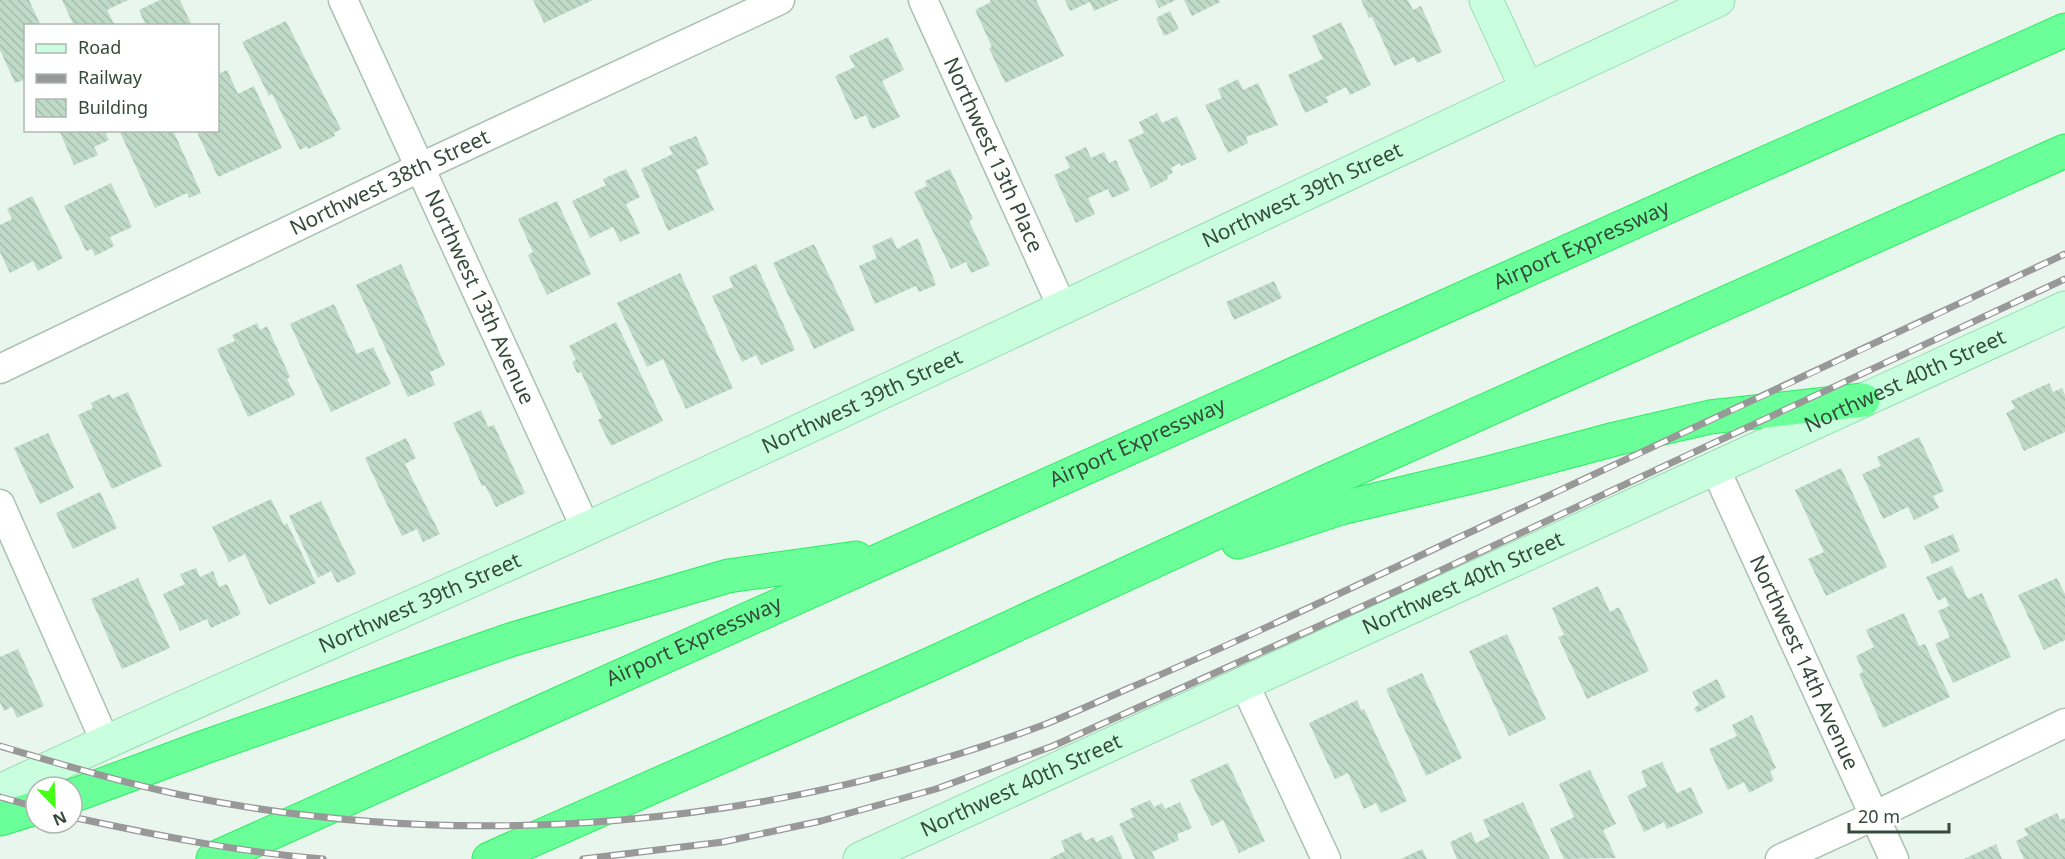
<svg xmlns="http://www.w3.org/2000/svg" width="2065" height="859" viewBox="0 0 2065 859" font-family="'Noto Sans',sans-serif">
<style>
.building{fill:url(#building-back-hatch)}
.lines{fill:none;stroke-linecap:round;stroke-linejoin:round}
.street-casing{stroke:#aac2b1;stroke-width:31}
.secondary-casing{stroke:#96ddb1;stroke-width:35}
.highway-casing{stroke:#2bed62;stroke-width:35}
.street{stroke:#fff;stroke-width:28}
.secondary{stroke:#c9ffdf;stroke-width:33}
.highway{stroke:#6aff99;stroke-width:33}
.rail-casing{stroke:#989898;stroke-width:7}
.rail{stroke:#fff;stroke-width:4.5;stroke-dasharray:14;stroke-linecap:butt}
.labels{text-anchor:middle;stroke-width:4.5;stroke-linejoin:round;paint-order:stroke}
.street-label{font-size:21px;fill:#364a3b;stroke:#fff}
</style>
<defs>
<pattern id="building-back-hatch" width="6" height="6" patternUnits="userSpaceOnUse" patternTransform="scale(1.5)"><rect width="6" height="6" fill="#bfdbc7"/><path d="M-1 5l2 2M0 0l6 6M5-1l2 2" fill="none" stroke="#a5bdac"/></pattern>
</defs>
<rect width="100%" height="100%" fill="#e8f6ed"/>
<path class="building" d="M0,0H29L41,26H26V79L15,83L0,50Z
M62,0H128L107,10L115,26H74Z
M160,0H180L192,26H146L139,10Z
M533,0H593L544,23Z
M990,0H1036L1064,56L1005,83L989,48L992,47L975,10L991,2Z
M1065,0H1119L1094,11L1090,2L1070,11Z
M1155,0H1176L1159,8Z
M1184,0H1219L1220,2L1192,16Z
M1361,0H1408L1413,10L1421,6L1442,52L1417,63L1414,57L1394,66L1372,17L1369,18Z
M1170,11L1179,29L1164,36L1156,18Z
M286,21L341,129L334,133L335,136L308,149L307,146L300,150L272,94L269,96L242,42Z
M1341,22L1371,85L1350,95L1346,87L1326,97L1329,102L1305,113L1288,75L1323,59L1312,36Z
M888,37L904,70L882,81L900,117L872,129L866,115L855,120L835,76L855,67L849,56Z
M227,70L238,94L254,86L282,148L218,177L196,130H218V74Z
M1238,79L1243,90L1258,83L1278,125L1246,137L1248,143L1228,153L1205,105L1222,98L1218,89Z
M1157,113L1162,123L1177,116L1197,159L1181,166L1180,163L1171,168L1173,173L1167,176L1168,179L1151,188L1128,140L1144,133L1139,122Z
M59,130H104L109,140L94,147L98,155L74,165Z
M119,130H173L201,193L189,198L187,193L155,208Z
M696,136L709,164L696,170L714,210L668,231L641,169L673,154L669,147Z
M1086,147L1091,158L1104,152L1109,163L1116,160L1130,190L1112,198L1108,189L1088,198L1095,214L1076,223L1054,175L1070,168L1065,157Z
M626,169L640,197L626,204L640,233L620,242L613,227L590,238L572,201L606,185L603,179Z
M950,169L973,219L969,221L990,265L971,273L966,262L951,269L914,192L927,186L925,181Z
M111,183L132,227L110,237L114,246L95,256L92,249L86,251L64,206Z
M32,196L63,258L38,271L33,261L10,273L0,252V225L12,219L7,209Z
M557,201L591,274L547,295L528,255L533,252L518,219Z
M892,237L897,249L918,238L936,285L919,292L916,286L875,304L859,266L877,258L872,246Z
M814,244L855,330L814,349L773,263Z
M401,264L445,365L430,372L435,385L408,397L356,285Z
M756,264L795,350L761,365L756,355L742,362L712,296L733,287L729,277Z
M680,273L733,388L686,409L663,359L647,367L617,303Z
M1274,281L1282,298L1234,320L1226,302Z
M334,304L357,354L373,347L391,384L331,412L290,324Z
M616,322L663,421L611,446L598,420L602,418L581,372L577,373L572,362L576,360L569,346Z
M257,323L260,330L267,326L290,377L287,379L295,395L248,417L217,349L235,341L232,335Z
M2049,383L2053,392L2062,388L2065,395V432L2024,451L2006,413L2015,408L2011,401Z
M128,392L162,466L112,489L78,415L93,408L91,403L110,394L112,399Z
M481,410L488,427L494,425L525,493L496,507L485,485L482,486L453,423Z
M48,433L74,488L40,504L14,448Z
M1919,437L1944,491L1933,496L1939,508L1914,520L1908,507L1883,519L1862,474L1881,466L1877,457Z
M406,438L416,458L405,464L440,534L423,542L417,529L402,536L365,458Z
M1841,468L1887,567L1826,596L1808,559L1824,552L1795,490Z
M100,492L117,528L73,549L56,513Z
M271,499L284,525L287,523L316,583L269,605L245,554L229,562L212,527Z
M321,501L356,574L337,583L331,571L318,578L289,516Z
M1953,534L1960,551L1932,564L1924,546Z
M1952,566L1968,599L1982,593L2011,657L1953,683L1935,644L1950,637L1938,611L1949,606L1945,597L1938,601L1926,577Z
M196,568L200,577L213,571L219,587L227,584L241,614L211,628L207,619L180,631L163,594L185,584L180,574Z
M138,578L170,648L122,669L91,599Z
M2057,578L2065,594V640L2044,650L2018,595Z
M1598,586L1610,612L1619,607L1649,671L1587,699L1558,637L1564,635L1552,608Z
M1904,613L1919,646L1925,644L1950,697L1883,728L1859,674L1863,672L1856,656L1874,647L1866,630Z
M1507,634L1546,719L1509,736L1469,651Z
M18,649L44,706L17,718L12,707L4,711L0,702V657Z
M1422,673L1462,758L1426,776L1386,689Z
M1717,679L1726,697L1697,713L1694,708L1699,705L1692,692Z
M1357,700L1361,710L1364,709L1407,801L1381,813L1376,803L1364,809L1348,773L1335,779L1309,723Z
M1752,715L1776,768L1770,771L1774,780L1749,793L1744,782L1728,790L1709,749L1737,736L1732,725Z
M1662,762L1677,793L1691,787L1703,813L1667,829L1664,822L1644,832L1627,796L1647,786L1641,771Z
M1228,763L1265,841L1239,853L1223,820L1212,826L1190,780Z
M1590,770L1616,824L1603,830L1616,858L1564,859L1550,829L1574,817L1559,784Z
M1150,800L1154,807L1162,803L1165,809L1180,802L1192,828L1177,834L1179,840L1152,852L1155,859H1135L1119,824L1134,817L1130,809Z
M1523,802L1550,859H1457L1450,842L1471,832L1476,843L1490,836L1483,820Z
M2057,813L2060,820L2065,818V859H2024L2016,841L2028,835L2024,829Z
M1081,832L1085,841L1094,837L1096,842L1112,835L1123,859H1049L1065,851L1061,841Z
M1996,844L2002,859H1964Z
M1422,849L1427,859H1401L1409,855Z"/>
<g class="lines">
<defs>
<g id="street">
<path id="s1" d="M343,0L586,529"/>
<path id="s2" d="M923,0L1063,309"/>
<path id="s3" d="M0,369L419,168L780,0"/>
<path id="s4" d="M1715,468L1894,859"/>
<path d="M0,504L105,741"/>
<path d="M1244,683L1326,859"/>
<path d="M1780,859L1874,816L2065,723"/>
</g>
<g id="secondary">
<path d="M1486,0L1527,89"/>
<path id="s5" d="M0,791C195,699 394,617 590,527C968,355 1342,175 1718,0"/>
<path id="s6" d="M860,859L2065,308"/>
</g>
<g id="highway">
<path d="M1238,542L1341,508L1492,472L1615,439L1710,417L1863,400"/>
<path d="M72,796L202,748L510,640L728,576L856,558"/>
<path d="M0,819L36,808"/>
<path id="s7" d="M213,859C828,578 1447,305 2065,30"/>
<path d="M489,859L931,664L1328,481L2065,151"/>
</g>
</defs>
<use href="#street" class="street-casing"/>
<use href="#secondary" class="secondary-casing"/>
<use href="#highway" class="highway-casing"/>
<use href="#street" class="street"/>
<use href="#secondary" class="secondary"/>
<use href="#highway" class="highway"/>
<defs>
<path id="rail" d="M0,746C60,764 120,782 181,795C468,854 772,827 1046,724C1073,713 1100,701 1127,689C1235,643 1341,593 1447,543C1653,447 1859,351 2065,254
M0,797L36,807
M72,817C155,835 238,852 323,859
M583,859L723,842L821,821L936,789L1053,746L1401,589L2065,279"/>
</defs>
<use href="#rail" class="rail-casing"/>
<use href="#rail" class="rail"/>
</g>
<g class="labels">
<g class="street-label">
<text dy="7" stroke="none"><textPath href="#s2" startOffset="170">Northwest 13th Place</textPath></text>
<text dy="7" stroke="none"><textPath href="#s3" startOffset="432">Northwest 38th Street</textPath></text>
<text dy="7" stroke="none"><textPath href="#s5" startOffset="1432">Northwest 39th Street</textPath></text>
<text dy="7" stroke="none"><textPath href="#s7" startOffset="1500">Airport Expressway</textPath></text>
<text dy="7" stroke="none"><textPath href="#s1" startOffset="327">Northwest 13th Avenue</textPath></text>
<text dy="7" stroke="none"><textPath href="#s6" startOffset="1149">Northwest 40th Street</textPath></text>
<text dy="7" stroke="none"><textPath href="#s5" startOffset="946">Northwest 39th Street</textPath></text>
<text dy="7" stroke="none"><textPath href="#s7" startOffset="1014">Airport Expressway</textPath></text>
<text dy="7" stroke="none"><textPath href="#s6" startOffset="663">Northwest 40th Street</textPath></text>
<text dy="7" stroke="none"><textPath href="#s5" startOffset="460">Northwest 39th Street</textPath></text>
<text dy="7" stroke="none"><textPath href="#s7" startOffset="528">Airport Expressway</textPath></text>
<text dy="7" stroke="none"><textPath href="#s4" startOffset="214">Northwest 14th Avenue</textPath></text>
<text dy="7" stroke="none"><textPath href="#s6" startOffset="177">Northwest 40th Street</textPath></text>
</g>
</g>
<rect x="24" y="24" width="195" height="108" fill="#ffffff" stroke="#afb7b1" stroke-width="1.5"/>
<rect x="36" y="44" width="30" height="9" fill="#c9ffdf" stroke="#afb7b1" stroke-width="1.5"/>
<text x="78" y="54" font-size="18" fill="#364a3b">Road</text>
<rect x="36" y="74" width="30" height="9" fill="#989898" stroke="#afb7b1" stroke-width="1.5"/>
<text x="78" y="84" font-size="18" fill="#364a3b">Railway</text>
<rect x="36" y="99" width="30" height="18" fill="url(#building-back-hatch)" stroke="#afb7b1" stroke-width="1.5"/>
<text x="78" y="114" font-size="18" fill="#364a3b">Building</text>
<g transform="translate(54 805) rotate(157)"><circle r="28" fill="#ffffff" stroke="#afb7b1" stroke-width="1.5"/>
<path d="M0-4.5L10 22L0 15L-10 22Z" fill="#44ff16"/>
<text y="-9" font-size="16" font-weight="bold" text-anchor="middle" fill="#364a3b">N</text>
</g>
<path d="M1849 823v9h100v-9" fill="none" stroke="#364a3b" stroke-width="3"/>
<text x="1858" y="823" font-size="18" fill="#364a3b" stroke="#ffffff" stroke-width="4.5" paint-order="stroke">20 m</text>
</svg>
